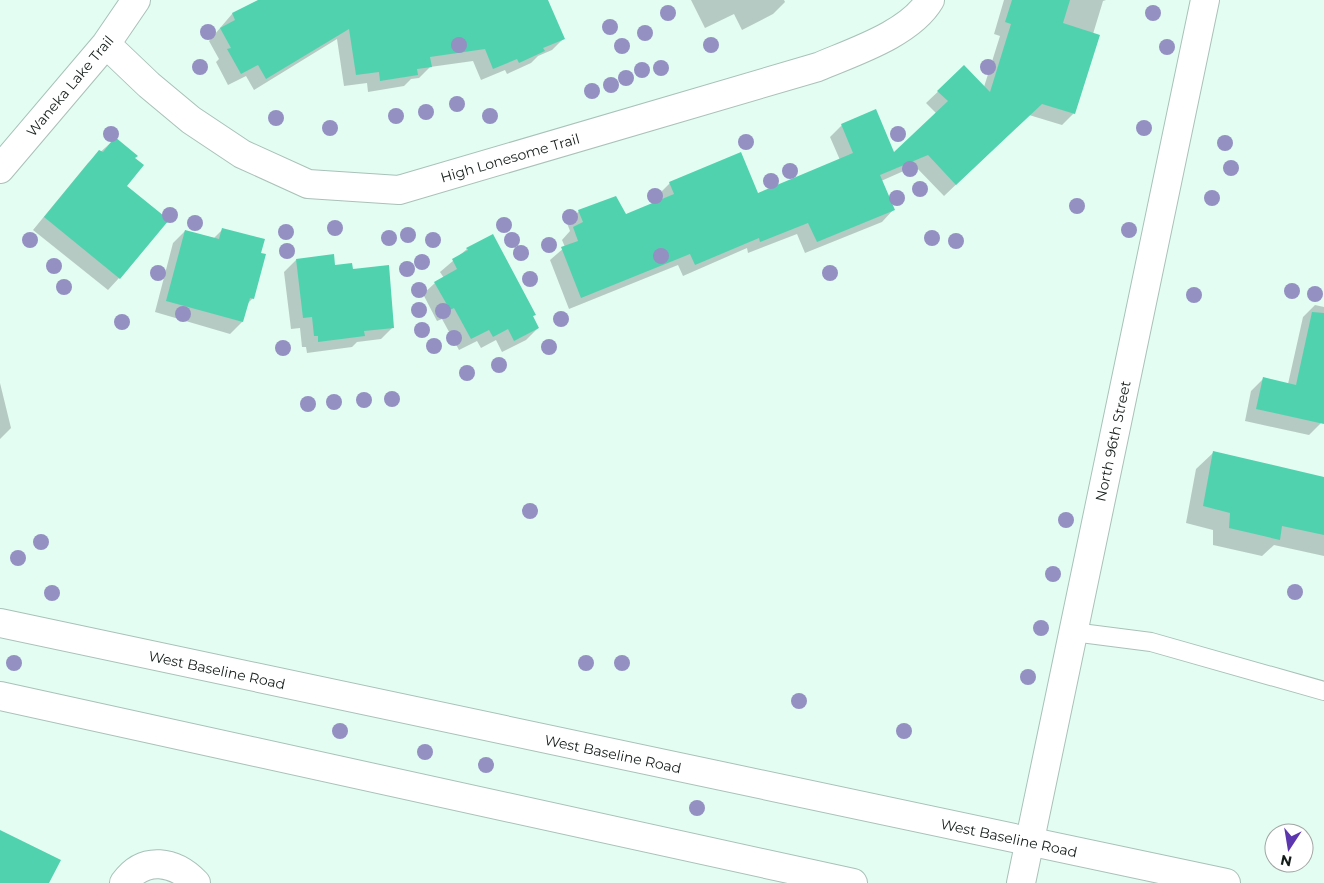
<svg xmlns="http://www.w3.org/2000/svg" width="1324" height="883" viewBox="0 0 1324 883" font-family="Montserrat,sans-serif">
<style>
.shadow{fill:#0003}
.building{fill:#51d2af}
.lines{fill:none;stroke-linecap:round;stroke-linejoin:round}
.service-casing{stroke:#a9c1b8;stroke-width:20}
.minor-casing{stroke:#a9c1b8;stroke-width:30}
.secondary-casing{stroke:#a9c1b8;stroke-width:30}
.service{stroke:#fff;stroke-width:18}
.minor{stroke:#fff;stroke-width:28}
.secondary{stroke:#fff;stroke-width:28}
.tree{fill:#9490c2}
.labels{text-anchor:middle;stroke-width:4;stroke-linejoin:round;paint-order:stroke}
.street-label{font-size:14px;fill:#141d1a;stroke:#fff}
</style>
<rect width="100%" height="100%" fill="#e3fdf3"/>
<path class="shadow" d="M259,0H547L563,39L552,50L538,56L531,63L507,74L505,70L481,80L473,61L430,67L419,78L411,79L404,86L368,92L367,83L344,86L337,39L254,90L246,76L228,85L216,62L219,59L209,41L232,14Z
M691,0H784L785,2L773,14L742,30L734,14L705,28Z
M1004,0H1106L1103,1L1093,34L1074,113L1062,125L1029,115L944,196L915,166L881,181L893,210L882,222L805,253L797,234L748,253L747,248L683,276L678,265L569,309L550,260L565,247L562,240L570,231L567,223L579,211L625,216L661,201L658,195L670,183L757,194L840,160L830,137L842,125L894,154L936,113L926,103L964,67L984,87L1000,36L994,34Z
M115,139L125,186L119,278L108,290L33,230L88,163Z
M222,230L260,254L253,298L246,305L242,322L230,334L155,312L173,243L185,231L214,238Z
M467,249L534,315L532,317L538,328L526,340L502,352L496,340L481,348L477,341L459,350L442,319L437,321L423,294L435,283L444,278L440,272Z
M296,260L334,266L393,327L381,339L357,342L352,347L307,353L306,347H302L300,328L291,329L284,272Z
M1315,305L1324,307V409L1321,423L1309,435L1245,421L1251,391L1263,379L1288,384L1303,317Z
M0,383L11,428L0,439Z
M1214,452L1324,478V556L1274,545L1262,556L1213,545V530L1186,523L1196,469Z"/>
<path class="building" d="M258,0H548L565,39L543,48L545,51L519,63L517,59L493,69L485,49L430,57L432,67L417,69L418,75L380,81L379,72L356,75L349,29L266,79L258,65L241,74L227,49L231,48L220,28L235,20L232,13Z
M1012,0H1070L1063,23L1100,35L1075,114L1042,104L956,185L928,155L880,175L895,210L817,242L808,223L760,242L759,238L695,265L690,254L581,298L561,247L578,241L573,227L583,222L578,210L616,196L626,214L674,194L669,182L741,152L758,193L853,153L841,124L876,109L894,152L948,101L937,91L964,65L990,92L1011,24L1005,22Z
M115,137L138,156L135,158L144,165L127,186L169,220L120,279L44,217L99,150L103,152Z
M222,228L265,239L261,253L266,254L254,299L250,298L243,322L166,301L185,230L219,239Z
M493,234L536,315L533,316L539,328L514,341L508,329L493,337L489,330L471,339L454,308L450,310L434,282L457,269L452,259L468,250L466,248Z
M334,254L335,265L352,263L353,269L389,265L394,328L364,331L365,336L318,342V336H314L312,317L303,318L296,259Z
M1312,312L1324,313V424L1256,409L1263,377L1296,385Z
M1213,451L1324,477V535L1282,526L1280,540L1229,528L1230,513L1203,506Z
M0,830L61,860L49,883H0Z"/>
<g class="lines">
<defs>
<path id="service" d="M1073,632L1151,642L1324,691"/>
<path id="minor" d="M106,44L149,85L191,120L242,154L308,184L399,190L818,67C853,52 910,34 930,0
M0,169L106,44L136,0
M124,883C144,855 175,861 196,883
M1021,883L1205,0"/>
<path id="secondary" d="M0,623L1226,883
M0,696L853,883"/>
</defs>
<use href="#service" class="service-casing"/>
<use href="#minor" class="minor-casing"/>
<use href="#secondary" class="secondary-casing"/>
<use href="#service" class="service"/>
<use href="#minor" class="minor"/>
<use href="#secondary" class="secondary"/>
</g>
<g class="tree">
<circle cx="668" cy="13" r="8"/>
<circle cx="1153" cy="13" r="8"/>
<circle cx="610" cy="27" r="8"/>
<circle cx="208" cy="32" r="8"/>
<circle cx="645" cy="33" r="8"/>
<circle cx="459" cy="45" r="8"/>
<circle cx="711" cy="45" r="8"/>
<circle cx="622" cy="46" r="8"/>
<circle cx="1167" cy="47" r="8"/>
<circle cx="200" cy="67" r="8"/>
<circle cx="988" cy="67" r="8"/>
<circle cx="661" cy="68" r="8"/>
<circle cx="642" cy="70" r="8"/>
<circle cx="626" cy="78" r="8"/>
<circle cx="611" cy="85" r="8"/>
<circle cx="592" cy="91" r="8"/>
<circle cx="457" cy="104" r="8"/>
<circle cx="426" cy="112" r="8"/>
<circle cx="396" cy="116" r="8"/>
<circle cx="490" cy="116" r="8"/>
<circle cx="276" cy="118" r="8"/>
<circle cx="330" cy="128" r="8"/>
<circle cx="1144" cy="128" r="8"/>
<circle cx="111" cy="134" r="8"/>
<circle cx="898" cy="134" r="8"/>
<circle cx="746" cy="142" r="8"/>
<circle cx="1225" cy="143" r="8"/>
<circle cx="1231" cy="168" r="8"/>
<circle cx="910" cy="169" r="8"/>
<circle cx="790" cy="171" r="8"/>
<circle cx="771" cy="181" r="8"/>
<circle cx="920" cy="189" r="8"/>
<circle cx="655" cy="196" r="8"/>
<circle cx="897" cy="198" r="8"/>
<circle cx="1212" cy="198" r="8"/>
<circle cx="1077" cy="206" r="8"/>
<circle cx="170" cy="215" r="8"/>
<circle cx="570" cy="217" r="8"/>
<circle cx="195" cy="223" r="8"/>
<circle cx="504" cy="225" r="8"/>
<circle cx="335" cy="228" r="8"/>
<circle cx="1129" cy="230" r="8"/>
<circle cx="286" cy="232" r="8"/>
<circle cx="408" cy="235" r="8"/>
<circle cx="389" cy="238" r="8"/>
<circle cx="932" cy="238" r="8"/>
<circle cx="30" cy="240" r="8"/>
<circle cx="433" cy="240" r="8"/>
<circle cx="512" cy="240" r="8"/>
<circle cx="956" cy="241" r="8"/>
<circle cx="549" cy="245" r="8"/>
<circle cx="287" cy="251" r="8"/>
<circle cx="521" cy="253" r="8"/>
<circle cx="661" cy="256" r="8"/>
<circle cx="422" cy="262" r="8"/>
<circle cx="54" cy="266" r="8"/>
<circle cx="407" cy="269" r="8"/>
<circle cx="158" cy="273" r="8"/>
<circle cx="830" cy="273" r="8"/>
<circle cx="530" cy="279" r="8"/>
<circle cx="64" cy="287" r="8"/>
<circle cx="419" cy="290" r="8"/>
<circle cx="1292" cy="291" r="8"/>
<circle cx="1315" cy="294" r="8"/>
<circle cx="1194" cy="295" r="8"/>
<circle cx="419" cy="310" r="8"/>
<circle cx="443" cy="311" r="8"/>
<circle cx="183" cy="314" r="8"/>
<circle cx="561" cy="319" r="8"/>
<circle cx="122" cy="322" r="8"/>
<circle cx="422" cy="330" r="8"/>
<circle cx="454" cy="338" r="8"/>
<circle cx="434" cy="346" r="8"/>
<circle cx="549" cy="347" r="8"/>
<circle cx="283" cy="348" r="8"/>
<circle cx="499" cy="365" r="8"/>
<circle cx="467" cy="373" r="8"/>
<circle cx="392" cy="399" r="8"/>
<circle cx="364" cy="400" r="8"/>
<circle cx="334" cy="402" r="8"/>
<circle cx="308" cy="404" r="8"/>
<circle cx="530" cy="511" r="8"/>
<circle cx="1066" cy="520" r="8"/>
<circle cx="41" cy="542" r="8"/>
<circle cx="18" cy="558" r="8"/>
<circle cx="1053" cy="574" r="8"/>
<circle cx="1295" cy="592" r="8"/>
<circle cx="52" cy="593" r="8"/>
<circle cx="1041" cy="628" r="8"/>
<circle cx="14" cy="663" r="8"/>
<circle cx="586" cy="663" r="8"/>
<circle cx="622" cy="663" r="8"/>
<circle cx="1028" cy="677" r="8"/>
<circle cx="799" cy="701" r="8"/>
<circle cx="340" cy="731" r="8"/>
<circle cx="904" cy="731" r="8"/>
<circle cx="425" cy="752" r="8"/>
<circle cx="486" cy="765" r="8"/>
<circle cx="697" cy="808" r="8"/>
</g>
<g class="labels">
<g class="street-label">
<text transform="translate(70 86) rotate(-50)" y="5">Waneka Lake Trail</text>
<text transform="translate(510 158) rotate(-16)" y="5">High Lonesome Trail</text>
<text transform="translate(1113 441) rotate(-78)" y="5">North 96th Street</text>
<text transform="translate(217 670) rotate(12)" y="5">West Baseline Road</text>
<text transform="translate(613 754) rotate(12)" y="5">West Baseline Road</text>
<text transform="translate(1009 838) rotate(12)" y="5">West Baseline Road</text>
</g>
</g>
<g transform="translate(1289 848) rotate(192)"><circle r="24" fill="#ffffff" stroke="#a1a5a3"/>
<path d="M0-4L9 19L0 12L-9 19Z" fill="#5c36ae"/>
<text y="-8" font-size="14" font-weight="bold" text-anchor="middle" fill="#141d1a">N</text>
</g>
</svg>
